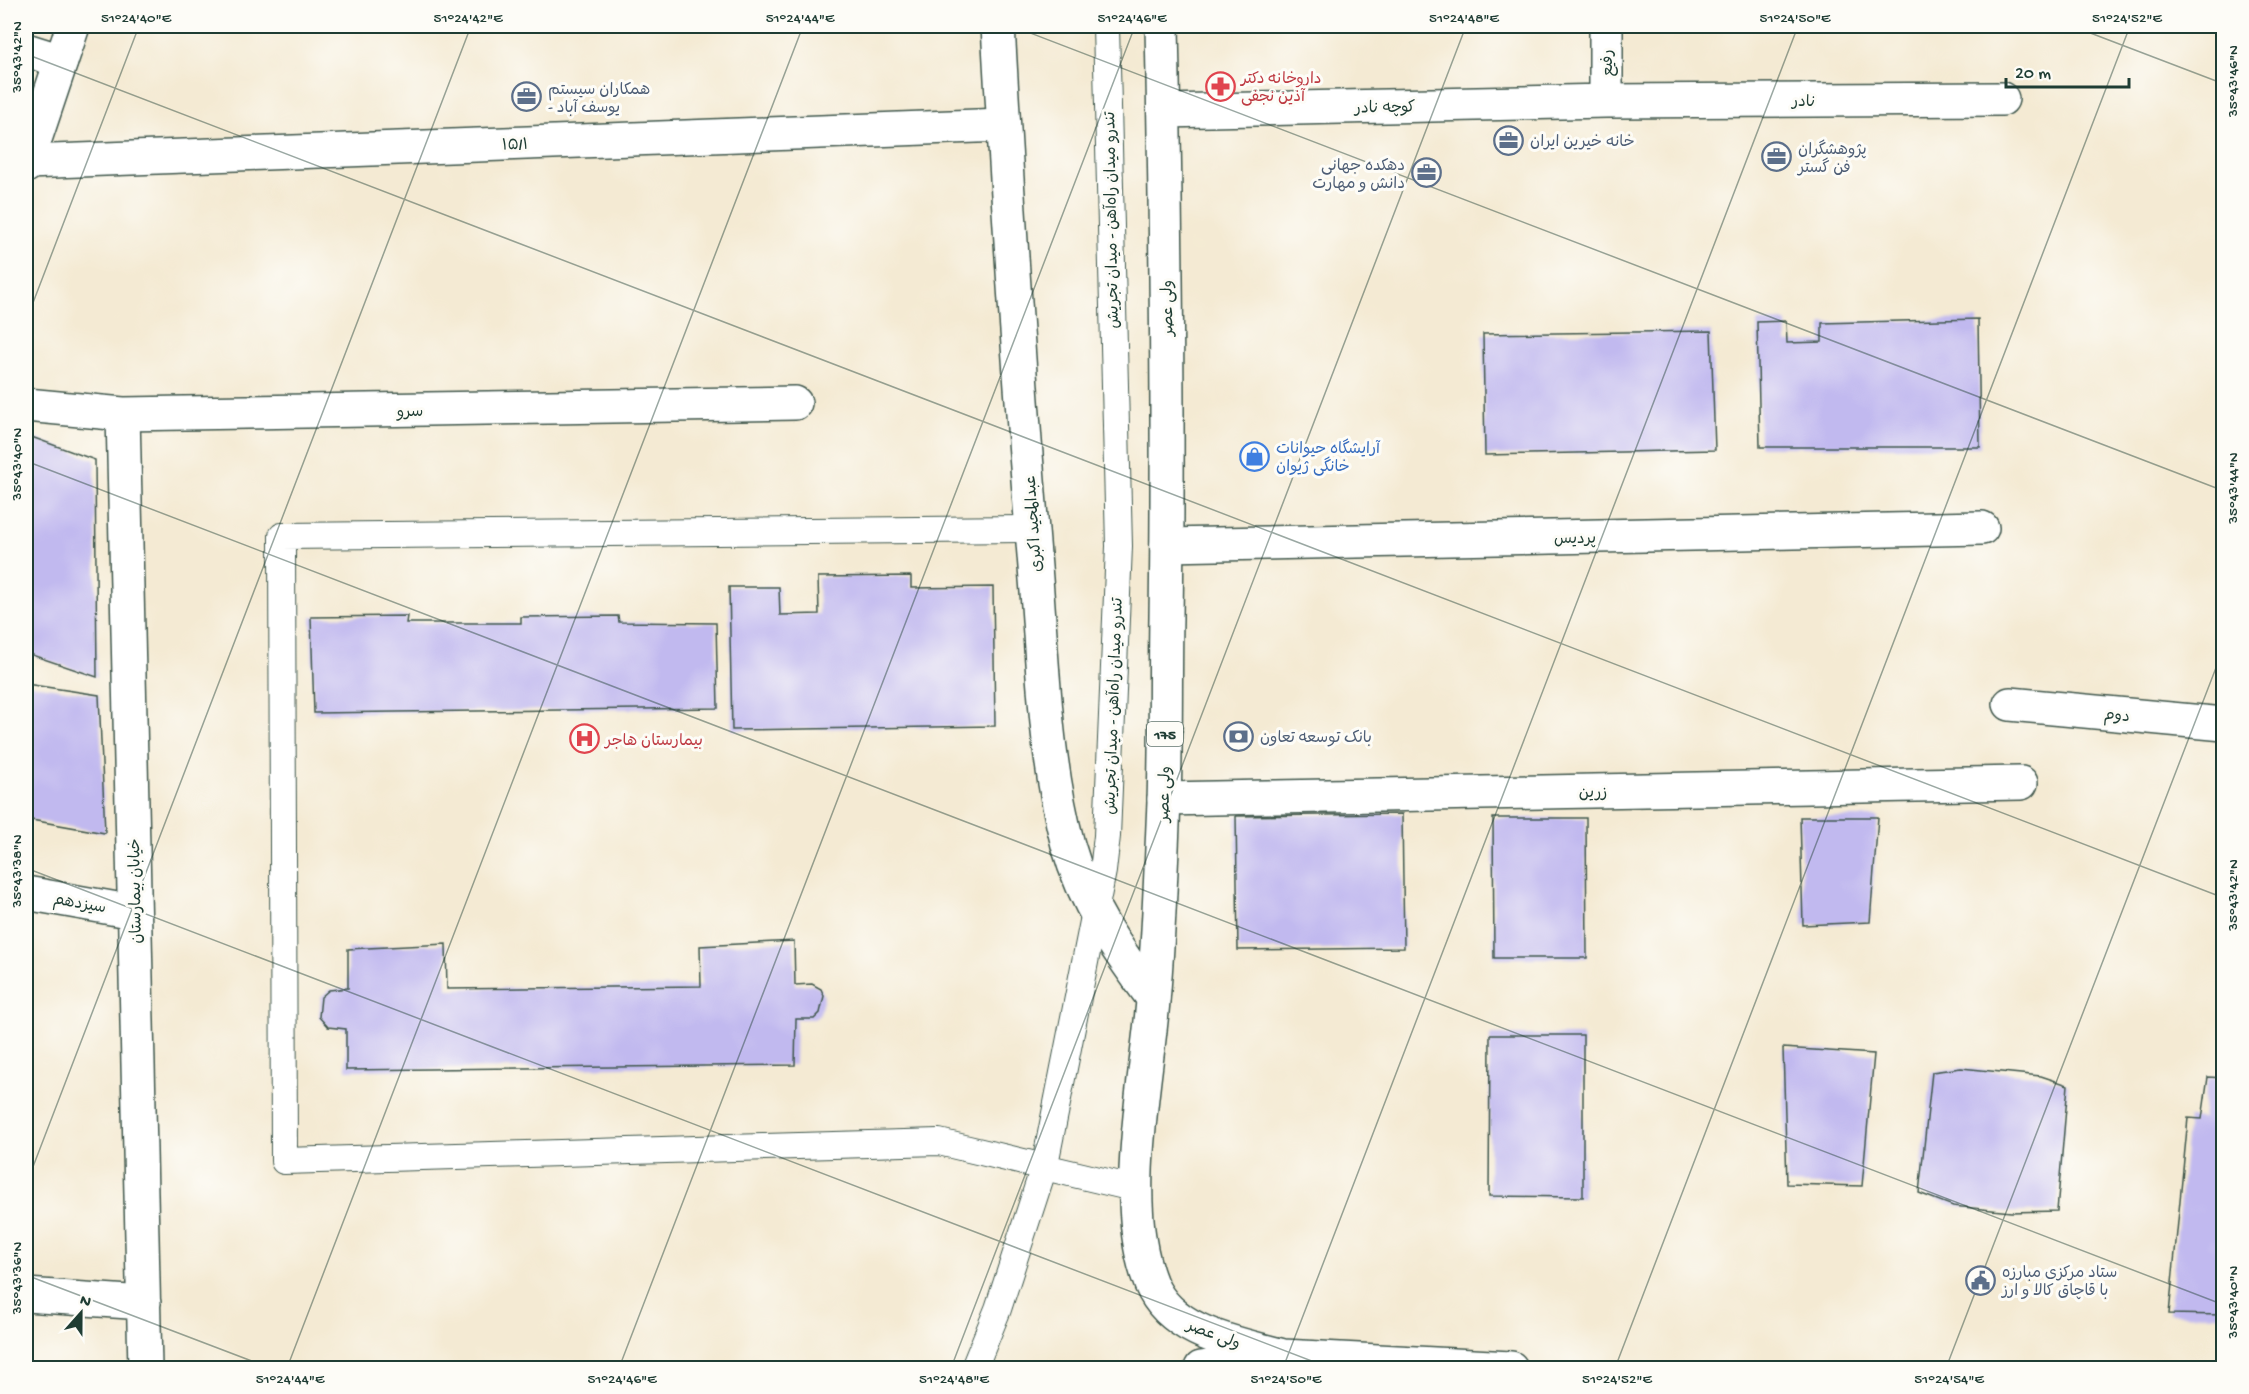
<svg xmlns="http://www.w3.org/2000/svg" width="2249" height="1394" viewBox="0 0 2249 1394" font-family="'Gochi Hand','Playpen Sans Arabic',sans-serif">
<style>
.building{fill:#c1b9ef}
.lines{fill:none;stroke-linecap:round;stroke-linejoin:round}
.service-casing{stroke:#3f574c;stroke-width:28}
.minor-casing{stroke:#3f574c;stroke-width:36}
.tertiary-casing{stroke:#3f574c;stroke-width:36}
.primary-casing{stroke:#3f574c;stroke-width:36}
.service{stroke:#fff;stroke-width:26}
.minor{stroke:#fff;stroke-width:33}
.tertiary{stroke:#fff;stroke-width:33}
.primary{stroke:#fff;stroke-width:33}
.ticks{fill:none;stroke:#1f3d34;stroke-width:1.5;stroke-opacity:0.45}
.labels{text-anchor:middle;stroke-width:6;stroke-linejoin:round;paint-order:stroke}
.shield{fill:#fdfcf7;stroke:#62766e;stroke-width:1.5}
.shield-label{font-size:15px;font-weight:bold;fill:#1f3d34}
.street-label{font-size:16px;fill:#1f3d34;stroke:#fdfcf7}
.health-label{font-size:16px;fill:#be3a42;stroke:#fdfcf7;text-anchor:start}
.service-label{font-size:16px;fill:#4e5e75;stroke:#fdfcf7;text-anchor:start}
.shop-label{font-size:16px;fill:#366cbe;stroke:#fdfcf7;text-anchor:start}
.neatline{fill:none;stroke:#1f3d34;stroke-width:2}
.ticks-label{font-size:15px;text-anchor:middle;fill:#1f3d34}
</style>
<rect width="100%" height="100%" fill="#fdfcf7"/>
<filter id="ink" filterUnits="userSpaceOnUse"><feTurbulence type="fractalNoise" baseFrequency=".0167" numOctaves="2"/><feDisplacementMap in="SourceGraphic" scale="12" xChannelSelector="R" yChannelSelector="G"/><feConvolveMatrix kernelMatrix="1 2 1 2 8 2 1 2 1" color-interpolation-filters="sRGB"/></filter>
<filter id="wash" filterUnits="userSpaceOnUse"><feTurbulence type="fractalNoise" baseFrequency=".008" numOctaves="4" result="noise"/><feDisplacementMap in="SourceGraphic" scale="24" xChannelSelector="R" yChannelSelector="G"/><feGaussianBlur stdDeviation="1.35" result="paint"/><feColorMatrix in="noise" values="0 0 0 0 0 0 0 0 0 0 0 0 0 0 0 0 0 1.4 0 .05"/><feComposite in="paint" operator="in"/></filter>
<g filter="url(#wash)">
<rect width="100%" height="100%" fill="#f4ead3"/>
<g id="blocks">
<path class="building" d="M1978,319L1980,447H1760L1757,322L1786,321L1787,343L1822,342V323Z
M1711,331L1715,450L1485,455L1483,334Z
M26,435L95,460L97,677L26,653Z
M911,576V588L993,587L995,726L732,730L729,587H779L780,615L819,614L818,577Z
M407,616L406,623H521V617L618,616L619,622L716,623L718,708L314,713L311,617Z
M26,684L99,695L105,833L26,819Z
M1402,814L1404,948L1238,950L1236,816Z
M1800,817H1878L1870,922L1803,925Z
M1493,818H1586L1587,958H1494Z
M794,941L795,985L812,984L821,989L824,996L820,1013L814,1019H796L795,1065L346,1070V1029L328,1027L319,1017L321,997L329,990L348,988V949L446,944L447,989L701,986L700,946Z
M1490,1035H1583V1197L1489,1196Z
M1783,1048L1874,1054L1862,1186L1787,1184Z
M1961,1068L2041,1076L2068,1085L2057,1211L2011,1212L1953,1206L1919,1193L1932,1072Z
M2208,1077L2224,1078V1315L2169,1314L2188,1118L2202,1119Z"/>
</g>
</g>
<g filter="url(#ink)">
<use href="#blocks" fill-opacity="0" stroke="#3f574c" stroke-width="1.5"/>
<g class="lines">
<defs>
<path id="service" d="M1032,529L282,536L284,1161L939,1142L1137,1189
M974,1368L998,1309L1045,1164L1103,871L1107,836L1119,546L1106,26"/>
<path id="minor" d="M1606,26V101
M26,50L61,61
M1164,111L1606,101L2002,99
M27,162L1003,125
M26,405L123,414L795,403
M123,414L145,1368
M1167,545L1982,528
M2010,704L2224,724
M1164,799L2021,783
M26,893L134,912
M26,1295L144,1303"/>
<path id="tertiary" d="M998,26C1008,206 1020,387 1035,567C1043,659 1044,755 1068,845C1084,903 1118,951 1153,998
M26,166L73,26"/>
<path id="primary" d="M1162,26C1166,223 1169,420 1166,617C1165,678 1166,740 1164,802C1161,868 1159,935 1153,1001C1146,1085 1119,1205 1151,1284C1172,1334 1237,1343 1283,1356
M1201,1368L1283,1356L1511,1368"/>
</defs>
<use href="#service" class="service-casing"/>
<use href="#minor" class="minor-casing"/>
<use href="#tertiary" class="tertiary-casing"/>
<use href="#primary" class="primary-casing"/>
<use href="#service" class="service"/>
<use href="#minor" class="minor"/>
<use href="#tertiary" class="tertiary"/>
<use href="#primary" class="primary"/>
</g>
</g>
<path class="ticks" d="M1012,26L2224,491M2072,26L2224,84M26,54L2224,898M26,321L139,26M26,461L2224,1305M26,868L1330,1368M26,1185L471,26M26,1275L270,1368M287,1368L803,26M619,1368L1135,26M951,1368L1466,26M1283,1368L1798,26M1615,1368L2130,26M1946,1368L2224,647"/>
<defs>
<symbol id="pharmacy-ring" viewBox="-11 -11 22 22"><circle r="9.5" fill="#fdfcf7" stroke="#e0444e" stroke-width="1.5"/><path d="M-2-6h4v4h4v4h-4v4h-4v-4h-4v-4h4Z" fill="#e0444e"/></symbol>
<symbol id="office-ring" viewBox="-11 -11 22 22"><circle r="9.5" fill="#fdfcf7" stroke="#5c6f8a" stroke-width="1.5"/><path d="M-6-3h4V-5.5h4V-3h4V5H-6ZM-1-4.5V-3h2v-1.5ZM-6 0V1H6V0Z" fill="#5c6f8a"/></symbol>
<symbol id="shop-ring" viewBox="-11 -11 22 22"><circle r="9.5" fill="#fdfcf7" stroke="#3f7fe0" stroke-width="1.5"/><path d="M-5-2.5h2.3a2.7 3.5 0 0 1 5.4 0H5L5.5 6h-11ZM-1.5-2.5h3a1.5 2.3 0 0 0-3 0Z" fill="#3f7fe0"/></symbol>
<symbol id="bank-ring" viewBox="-11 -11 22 22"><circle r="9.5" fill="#fdfcf7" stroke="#5c6f8a" stroke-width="1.5"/><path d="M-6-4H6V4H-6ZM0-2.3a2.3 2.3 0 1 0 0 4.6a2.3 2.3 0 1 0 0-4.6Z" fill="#5c6f8a"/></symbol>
<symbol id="hospital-ring" viewBox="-11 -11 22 22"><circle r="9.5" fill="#fdfcf7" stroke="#e0444e" stroke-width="1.5"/><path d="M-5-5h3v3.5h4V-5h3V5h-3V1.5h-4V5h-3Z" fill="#e0444e"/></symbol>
<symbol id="civic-ring" viewBox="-11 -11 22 22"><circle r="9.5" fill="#fdfcf7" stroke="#5c6f8a" stroke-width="1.5"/><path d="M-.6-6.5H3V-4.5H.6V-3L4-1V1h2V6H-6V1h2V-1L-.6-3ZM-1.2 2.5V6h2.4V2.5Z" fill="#5c6f8a"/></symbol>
</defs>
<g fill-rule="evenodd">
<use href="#pharmacy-ring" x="1204" y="70" width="33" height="33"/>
<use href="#office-ring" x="510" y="80" width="33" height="33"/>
<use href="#office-ring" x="1492" y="124" width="33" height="33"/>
<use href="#office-ring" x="1760" y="140" width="33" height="33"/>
<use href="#office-ring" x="1410" y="156" width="33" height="33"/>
<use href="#shop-ring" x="1238" y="440" width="33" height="33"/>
<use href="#bank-ring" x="1222" y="720" width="33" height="33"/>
<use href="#hospital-ring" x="568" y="722" width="33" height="33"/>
<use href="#civic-ring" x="1964" y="1264" width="33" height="33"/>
</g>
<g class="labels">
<rect class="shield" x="1147" y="722" width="36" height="24" rx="4.5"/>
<g class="shield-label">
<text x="1165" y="739">175</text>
</g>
<g class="street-label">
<text transform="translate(1606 63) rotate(-90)" y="6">رفیع</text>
<text x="1804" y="106">نادر</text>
<text transform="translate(1385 106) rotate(-1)" y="6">کوچه نادر</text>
<text transform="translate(515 143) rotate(-2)" y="6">۱۵/۱</text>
<text transform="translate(1110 220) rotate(-91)" y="6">تندرو میدان راه‌آهن - میدان تجریش</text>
<text transform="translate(1166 308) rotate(-91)" y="6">ولی عصر</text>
<text transform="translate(410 410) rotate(-1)" y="6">سرو</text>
<text transform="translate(1032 524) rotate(-94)" y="6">عبدالمجید اکبری</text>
<text transform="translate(1575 537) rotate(-1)" y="6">پردیس</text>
<text transform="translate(1112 706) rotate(-88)" y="6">تندرو میدان راه‌آهن - میدان تجریش</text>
<text transform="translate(2117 714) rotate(5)" y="6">دوم</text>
<text transform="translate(1593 791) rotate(-1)" y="6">زرین</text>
<text transform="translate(1163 794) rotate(-88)" y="6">ولی عصر</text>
<text transform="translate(134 891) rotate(-91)" y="6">خیابان بیمارستان</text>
<text transform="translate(80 902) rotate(10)" y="6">سیزدهم</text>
<text transform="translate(1214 1333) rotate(21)" y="6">ولی عصر</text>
</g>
<g class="health-label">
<text x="1241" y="83">داروخانه دکتر<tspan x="1241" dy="18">آذین نجفی</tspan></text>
<text x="605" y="745">بیمارستان هاجر</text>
</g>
<g class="service-label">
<text x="548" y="94">همکاران سیستم<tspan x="548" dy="18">- یوسف آباد</tspan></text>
<text x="1530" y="146">خانه خیرین ایران</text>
<text x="1798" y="154">پژوهشگران<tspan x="1798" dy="18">فن گستر</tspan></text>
<text x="1405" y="170" text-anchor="end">دهکده جهانی<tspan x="1405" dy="18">دانش و مهارت</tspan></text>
<text x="1260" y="742">بانک توسعه تعاون</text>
<text x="2002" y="1277">ستاد مرکزی مبارزه<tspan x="2002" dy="18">با قاچاق کالا و ارز</tspan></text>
</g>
<g class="shop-label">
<text x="1276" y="453">آرایشگاه حیوانات<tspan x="1276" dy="18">خانگی ژیوان</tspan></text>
</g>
</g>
<rect width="2249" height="1394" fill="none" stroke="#fdfcf7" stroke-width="66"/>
<g transform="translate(81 1313) rotate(21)" stroke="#fdfcf7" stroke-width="4.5" paint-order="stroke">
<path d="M0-4.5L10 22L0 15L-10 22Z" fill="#1f3d34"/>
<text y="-9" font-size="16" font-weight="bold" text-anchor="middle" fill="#1f3d34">N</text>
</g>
<path d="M2006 78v9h123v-9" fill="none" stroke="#1f3d34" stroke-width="3"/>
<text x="2015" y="78" font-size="18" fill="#1f3d34" stroke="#fdfcf7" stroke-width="4.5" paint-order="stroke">20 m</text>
<rect x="33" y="33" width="2183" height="1328" class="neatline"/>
<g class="ticks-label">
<text x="136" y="22">51°24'40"E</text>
<text x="468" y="22">51°24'42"E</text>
<text x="800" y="22">51°24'44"E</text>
<text x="1132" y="22">51°24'46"E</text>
<text x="1464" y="22">51°24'48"E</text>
<text x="1795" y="22">51°24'50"E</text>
<text x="2127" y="22">51°24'52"E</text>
<text transform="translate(16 57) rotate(-90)" y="5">35°43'42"N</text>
<text transform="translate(2232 81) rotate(-90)" y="5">35°43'46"N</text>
<text transform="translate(16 464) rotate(-90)" y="5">35°43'40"N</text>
<text transform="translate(2232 488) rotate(-90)" y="5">35°43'44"N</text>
<text transform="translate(16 871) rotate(-90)" y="5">35°43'38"N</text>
<text transform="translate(2232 895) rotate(-90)" y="5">35°43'42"N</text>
<text transform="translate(16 1278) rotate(-90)" y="5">35°43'36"N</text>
<text transform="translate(2232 1302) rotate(-90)" y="5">35°43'40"N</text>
<text x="290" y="1383">51°24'44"E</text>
<text x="622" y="1383">51°24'46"E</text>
<text x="954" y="1383">51°24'48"E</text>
<text x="1286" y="1383">51°24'50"E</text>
<text x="1617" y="1383">51°24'52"E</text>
<text x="1949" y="1383">51°24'54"E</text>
</g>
</svg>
